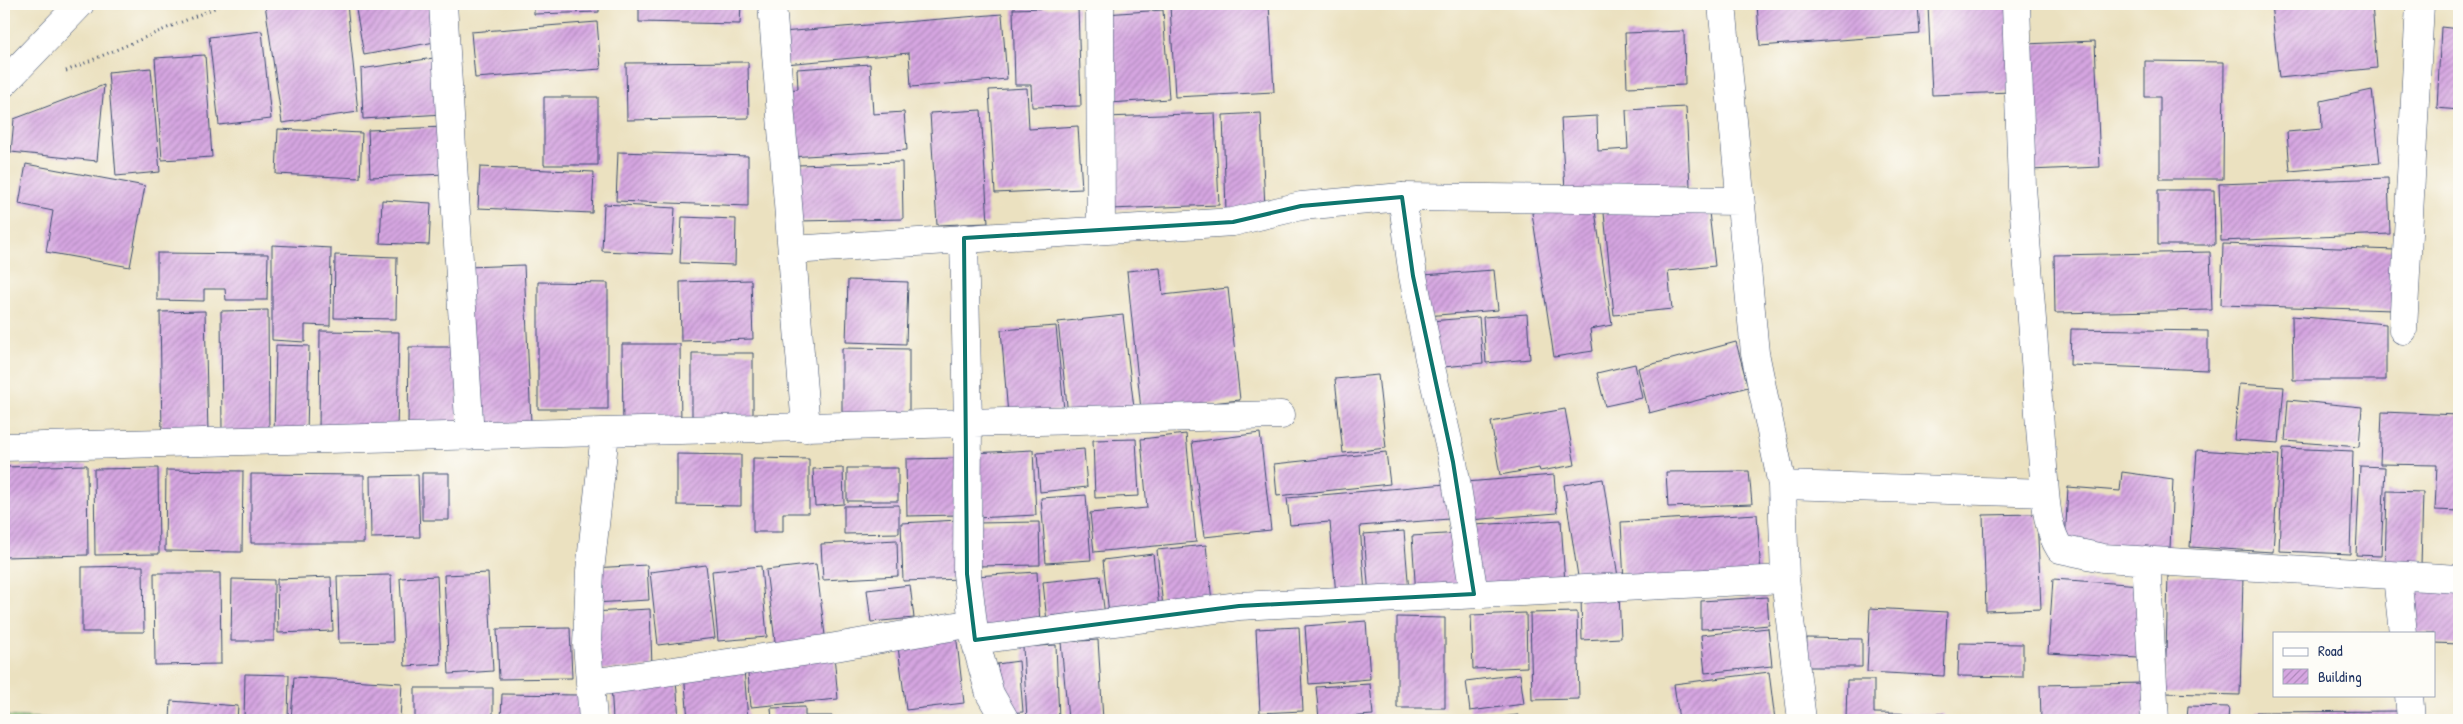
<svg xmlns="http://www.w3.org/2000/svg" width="2463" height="724" viewBox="0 0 2463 724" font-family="'Patrick Hand',sans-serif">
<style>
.green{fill:#91c576;stroke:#567a6a}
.building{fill:url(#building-hatch)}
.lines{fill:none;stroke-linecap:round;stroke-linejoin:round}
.minor-casing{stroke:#3a4a6d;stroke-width:29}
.path{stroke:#3a4a6d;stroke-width:3;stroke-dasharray:1 4;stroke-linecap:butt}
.minor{stroke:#fff;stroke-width:28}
.marked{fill:none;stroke:#0f766e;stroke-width:4;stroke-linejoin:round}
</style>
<defs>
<pattern id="building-hatch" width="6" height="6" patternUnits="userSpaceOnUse" patternTransform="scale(1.25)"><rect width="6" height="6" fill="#d6a6e1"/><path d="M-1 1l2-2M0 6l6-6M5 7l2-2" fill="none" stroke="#ad88ba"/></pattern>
</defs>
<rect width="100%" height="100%" fill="#fdfcf7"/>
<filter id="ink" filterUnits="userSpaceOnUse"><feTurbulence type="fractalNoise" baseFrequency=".02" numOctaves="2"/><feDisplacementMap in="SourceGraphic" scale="10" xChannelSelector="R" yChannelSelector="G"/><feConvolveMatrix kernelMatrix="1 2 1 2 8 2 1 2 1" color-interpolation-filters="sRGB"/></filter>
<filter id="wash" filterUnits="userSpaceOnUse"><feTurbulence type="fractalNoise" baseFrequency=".0096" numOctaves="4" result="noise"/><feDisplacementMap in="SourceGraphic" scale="20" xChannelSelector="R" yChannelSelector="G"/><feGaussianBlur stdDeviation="1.12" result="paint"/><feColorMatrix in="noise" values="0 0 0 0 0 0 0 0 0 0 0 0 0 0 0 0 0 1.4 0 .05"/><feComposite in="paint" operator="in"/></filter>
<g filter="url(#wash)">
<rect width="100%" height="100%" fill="#ebe1c0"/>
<path class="green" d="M4,716L80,720H4Z"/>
<g id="blocks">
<path class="building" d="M265,4H347L358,112L282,123Z
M355,4H433L440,41L364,55Z
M534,4H599V12L534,14Z
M639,4H741L740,24L639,22Z
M1269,4L1274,92L1175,97L1170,5Z
M1757,4H1918L1920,34L1760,46Z
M1928,4H2008L2011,92L1932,95Z
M2271,4H2372L2377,68L2279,78Z
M1078,7L1081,106L1032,107L1031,85H1015L1013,9Z
M1163,10L1169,99L1110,103L1105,14Z
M1002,14L1007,79L911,87L909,53L785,64L782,32Z
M597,22L601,69L475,78L471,32Z
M2441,27L2459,29V110L2437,108Z
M262,31L271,119L219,125L209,37Z
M1684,31L1685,85L1627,87L1625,33Z
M2095,41L2100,167L2030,170L2025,44Z
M205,55L212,157L162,160L155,58Z
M440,57L443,114L363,119L361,69Z
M2145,61L2224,62L2223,179H2160V97H2145Z
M748,62L749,118L627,120L626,63Z
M870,64L873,114L904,112L907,150L789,157L785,90L798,89L797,69Z
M151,68L160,172L116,176L108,72Z
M104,85L97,161L11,152L14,119Z
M1027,88L1029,129L1078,126L1082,189L995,193L989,90Z
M2372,90L2380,163L2290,171L2287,132L2322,129L2321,101Z
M544,97H598V165H544Z
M1686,107L1690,186L1565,191L1561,118L1597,116L1598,151L1628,149L1626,110Z
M981,110L988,223L937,225L930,113Z
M1215,113L1219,205L1110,209L1106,117Z
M1261,113L1265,210L1226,212L1223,115Z
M445,127L447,174L370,177L368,130Z
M278,129L362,133L360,178L276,174Z
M618,152L748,156V206L616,201Z
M902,162L903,219L798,221L796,165Z
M26,164L145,186L130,267L46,252L53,211L19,204Z
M480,167L594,172L592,213L478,208Z
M2388,178L2390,234L2221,241L2219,184Z
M2158,190H2214L2215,245H2158Z
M382,200L431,203L429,245L380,243Z
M1708,203L1715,266L1668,271L1672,309L1614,315L1604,213Z
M604,204L675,208L672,254L602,251Z
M1594,204L1612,325L1590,329L1593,351L1554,357L1532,213Z
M682,217L736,219L735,265L680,263Z
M2223,244L2396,250L2394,310L2221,305Z
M272,245L331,248L330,326L305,325V342L272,340Z
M2210,252L2212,310L2055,313L2054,255Z
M157,253L268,254L267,300H226L225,289H204V301L157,300Z
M335,255L397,257L396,319L334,318Z
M524,265L531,423L473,425L467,267Z
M1160,268L1163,295L1228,288L1240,400L1141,410L1127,271Z
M1494,270L1498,310L1426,316L1423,275Z
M751,280L753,339L681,341L680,282Z
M848,280L908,282L906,344L846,342Z
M538,282L608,283V409H538Z
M268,310L269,432H222L221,311Z
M205,311L208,433L162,434L160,312Z
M1527,314L1530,359L1486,363L1483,317Z
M1123,315L1134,408L1068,415L1058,322Z
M2292,316L2386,324V380H2293Z
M1479,317L1483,363L1434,368L1430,321Z
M1056,326L1064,410L1008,415L1001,330Z
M2071,329L2208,331V370L2070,365Z
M320,331L399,332L397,432L319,431Z
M1736,342L1748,387L1649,413L1638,368Z
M622,344H680L681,427L623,428Z
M276,345L309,346L307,434H274Z
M409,347H459L458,425L408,424Z
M842,348L909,349V421L842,420Z
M692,353H753V422H692Z
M1635,364L1642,398L1605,406L1597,373Z
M1378,375L1386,448L1343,453L1335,379Z
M2239,384L2284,387L2279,443L2234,440Z
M2288,400L2362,407L2359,447L2285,441Z
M1565,409L1575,465L1540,471L1539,468L1500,475L1491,422Z
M2382,412L2459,415V511L2435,510L2437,465L2380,464Z
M1260,433L1271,530L1204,537L1192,442Z
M1186,434L1196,542L1094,552L1090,513L1147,508L1141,439Z
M1136,439L1139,496L1095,498L1093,440Z
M2283,448L2353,451L2350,554L2279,551Z
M1084,449L1087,487L1040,492L1037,453Z
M1033,450L1036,515L975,518L972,453Z
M2197,450L2279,455L2273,552L2190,547Z
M1386,452L1390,484L1277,496L1274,464Z
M677,454L741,455V506L677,505Z
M753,458L809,459V513H783V532H753Z
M957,458L959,515L907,516L906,459Z
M87,465L88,555L4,557V467Z
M2360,466L2385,467L2381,556L2356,555Z
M158,468L159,554L95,555L94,469Z
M843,468L844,504L815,506L813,469Z
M847,468H898V501H847Z
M166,470L243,471L242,552L165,551Z
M1749,471L1752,504L1668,507L1666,472Z
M2122,472L2173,479L2170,549L2065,543L2068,487L2120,491Z
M422,473H449V520H422Z
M251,474L364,475V543H251Z
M418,475L420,537L371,538L370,476Z
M1554,475L1557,513L1470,520L1466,482Z
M1603,479L1618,577L1579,583L1564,485Z
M1446,484L1449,519L1360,526L1365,594L1336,596L1330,522L1290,525L1287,498Z
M2387,491L2423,492L2421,566L2385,565Z
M1086,495L1091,560L1046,563L1041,498Z
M899,505V533L844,534V506Z
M1757,514L1761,575L1624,583L1621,522Z
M2037,514L2041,609L1986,611L1983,515Z
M959,520L962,579L903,581L901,523Z
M1561,520L1565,584L1477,590L1473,525Z
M1039,522L1040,565L976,566L975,523Z
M1404,531L1409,592L1369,596L1364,534Z
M1461,533L1465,592L1416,595L1412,536Z
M897,540L898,576L823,580L821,544Z
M1206,545L1212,602L1163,607L1157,550Z
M1153,554L1159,608L1109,614L1103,560Z
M816,564L826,643L776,649L766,570Z
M647,565L649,600L593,603L592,568Z
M706,565L715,638L658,645L650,572Z
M143,566L144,632H82V567Z
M761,566L767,637L718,641L712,571Z
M1037,572L1040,624L978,627L975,576Z
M154,573H220L221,664L155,665Z
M488,573L493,671L449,674L444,575Z
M391,575L393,642L339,643L337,576Z
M2168,575L2243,577L2240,695L2165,693Z
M437,576L441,664L405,666L400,578Z
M1100,576L1105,616L1047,622L1043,582Z
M331,577L333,631L278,633L277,579Z
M232,579L274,580V641H231Z
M2053,579L2142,585L2138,658L2048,653Z
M910,585L914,618L871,622L867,590Z
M2409,589L2459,590V644L2434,643V633H2407Z
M1619,595L1621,638L1582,640L1581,596Z
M1767,597L1769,625L1735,628L1701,629V601Z
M1870,608L1947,612L1944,676L1867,672Z
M650,609L652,667L594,670L591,612Z
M1577,612L1579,699L1532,700L1530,613Z
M1526,613L1527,667L1473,669L1471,615Z
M1397,617L1445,618V708H1397Z
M1366,621L1370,679L1309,684L1305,626Z
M1299,627L1303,711L1260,713L1256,629Z
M570,628L572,678L499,679L497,629Z
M1768,628L1772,666L1705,673L1701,635Z
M956,633L964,703L906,710L897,639Z
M1807,638L1862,639V667H1806Z
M1098,640L1103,720H1068L1061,642Z
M1959,643L2023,644V677L1958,676Z
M1056,645L1059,720H1027L1023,647Z
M834,655L838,699L751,707L747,663Z
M1019,661L1023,712L1005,713L997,664Z
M744,669L748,720H688L684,673Z
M1769,672L1775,720H1679L1674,684Z
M245,674L289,675L288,720H244Z
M1520,674L1524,704L1470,711L1466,681Z
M294,677L402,683L400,720H291Z
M676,679L679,720H613L611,683Z
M1847,680H1874V713L1944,714V720H1846Z
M2145,683V720H2041L2040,685Z
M1370,684L1373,715L1319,719L1316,687Z
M415,688H493V720H415Z
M502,694L578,695L585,720H501Z
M171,701L238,706L237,720H170Z
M2188,706L2229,707L2228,720H2187Z
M805,707V716H832V720H772L771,708Z
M2403,711L2404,720H2256V712Z
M1518,715V720H1484V719Z"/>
</g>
</g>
<g filter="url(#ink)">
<use href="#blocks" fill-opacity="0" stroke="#3a4a6d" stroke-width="1"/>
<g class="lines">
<defs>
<path id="minor" d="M443,4L470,436
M772,4L806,428
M1100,4L1101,230
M1722,4L1755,353L1782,485L1785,579L1802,720
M2016,4L2022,187L2045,493
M4,83L80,4
M1402,197L1413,276L1429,359L1453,462L1474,594
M964,238L968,423L967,574L975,640L990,694L1005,720
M792,250L1233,222L1301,206L1402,197L1740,201
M2403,330L2420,4
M4,447L1281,415
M1782,485L2045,493C2047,514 2049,531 2060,549L2103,558L2459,579
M2146,560L2155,720
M2397,576L2403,633
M975,640L1239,606L1785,579
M590,683L824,649L973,623
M2409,695L2411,720
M593,720L587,644L590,571L605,433"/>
</defs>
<use href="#minor" class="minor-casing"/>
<path class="path" d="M66,71L224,4"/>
<use href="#minor" class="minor"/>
</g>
</g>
<path class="marked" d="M1402,197L1413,276L1453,462L1474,594L1239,606L975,640L967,574L964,238L1233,222L1301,206Z"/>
<rect width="2463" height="724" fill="none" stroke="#fdfcf7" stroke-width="20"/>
<rect x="2273" y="632" width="162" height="65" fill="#fdfcf7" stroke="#a3aaba"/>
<rect x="2283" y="648" width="25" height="8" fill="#ffffff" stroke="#a3aaba"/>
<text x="2318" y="656" font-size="15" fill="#1b2f5e">Road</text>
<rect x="2283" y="669" width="25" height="15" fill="url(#building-hatch)" stroke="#a3aaba"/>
<text x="2318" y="682" font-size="15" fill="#1b2f5e">Building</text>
</svg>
